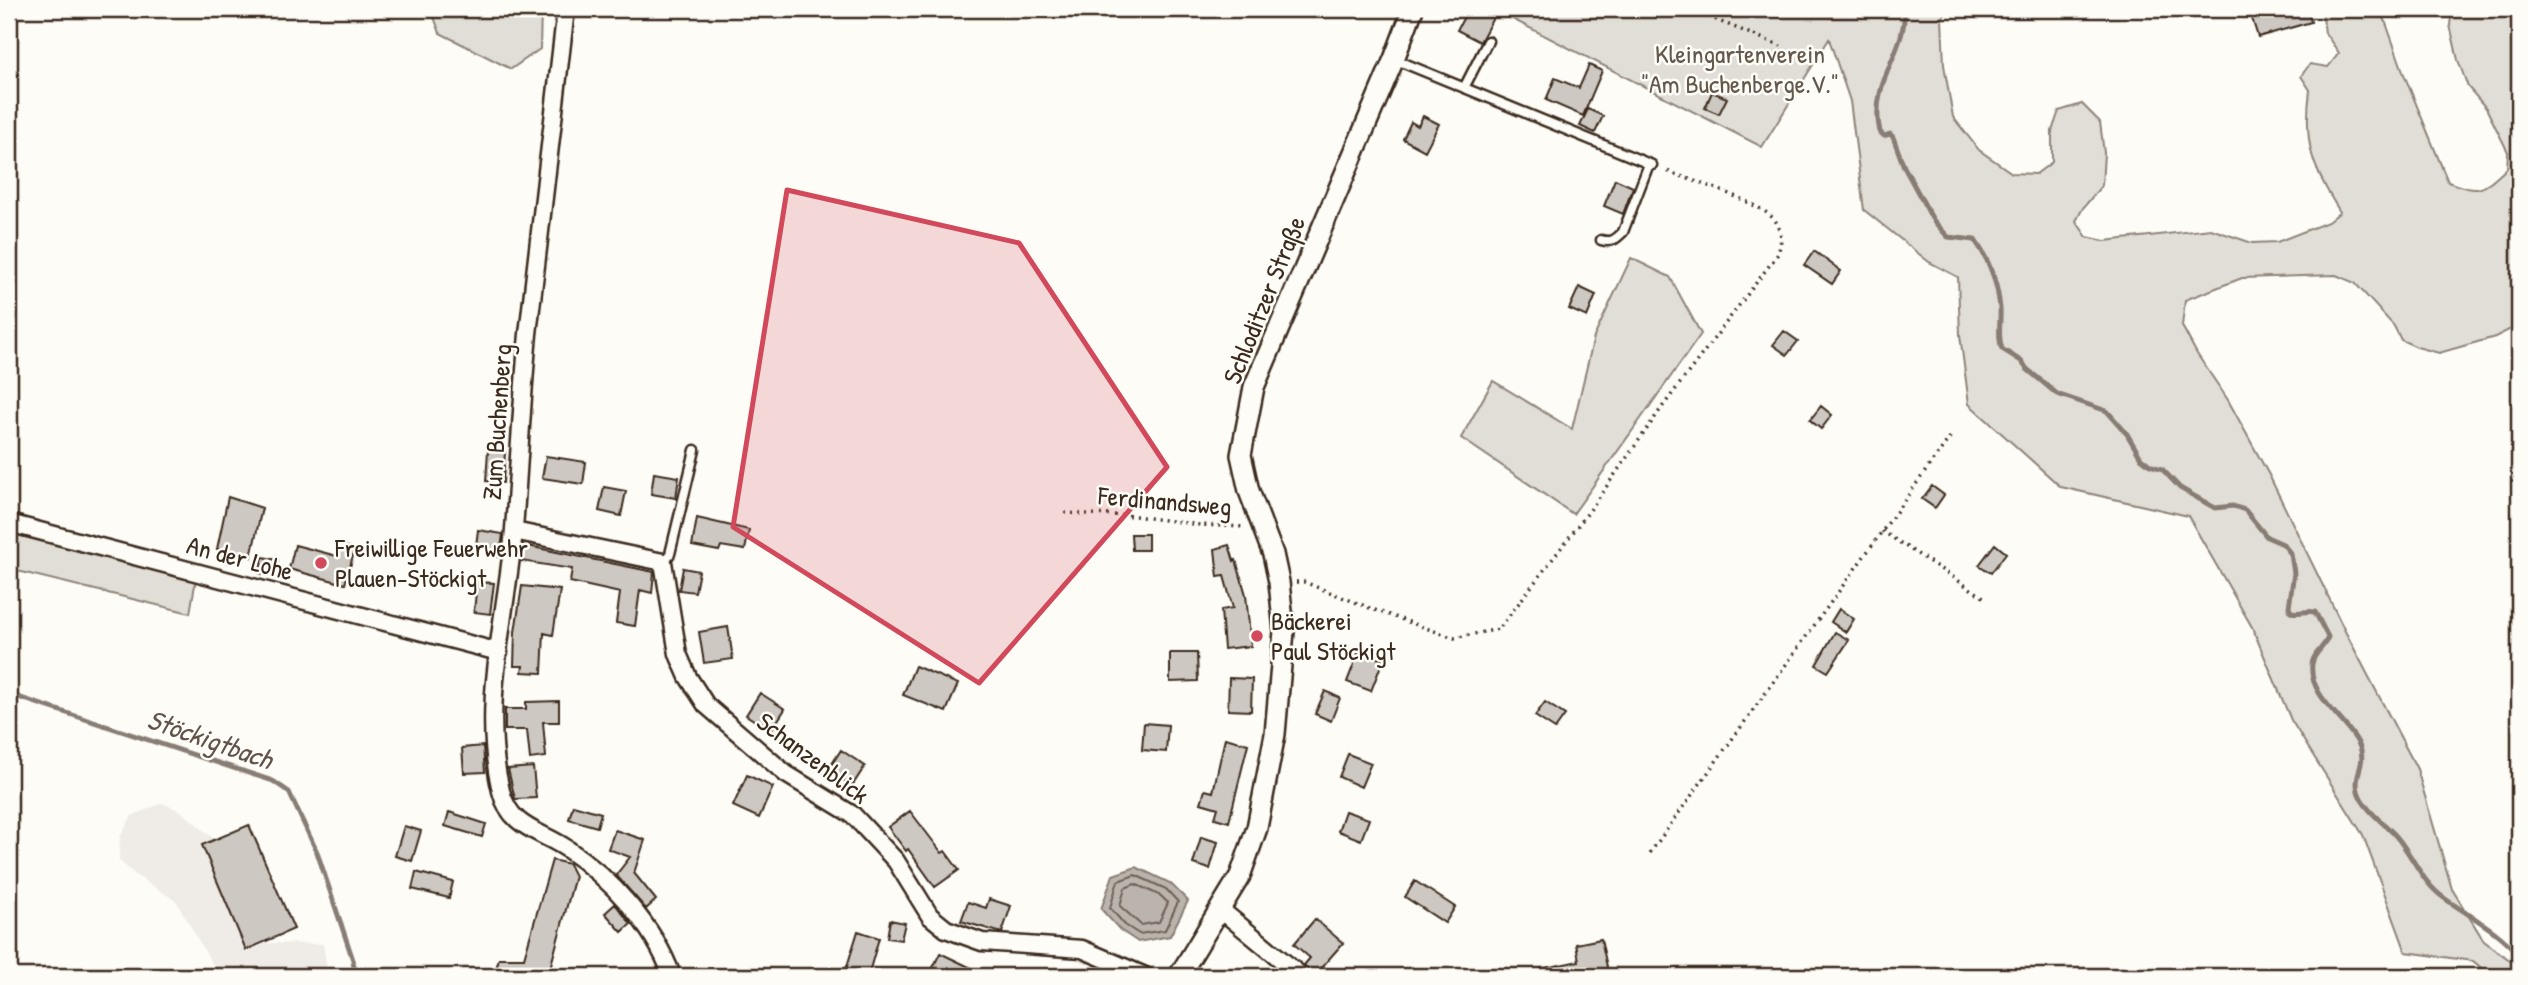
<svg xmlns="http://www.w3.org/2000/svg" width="2528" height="985" viewBox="0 0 2528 985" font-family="'Patrick Hand',sans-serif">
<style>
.built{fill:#efece7}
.green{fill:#e1ded7;stroke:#8e847a;stroke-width:2}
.water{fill:#bbb4ad;stroke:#887d74;stroke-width:2}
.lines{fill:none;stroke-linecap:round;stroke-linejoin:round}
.shore{stroke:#6e6157;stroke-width:2}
.stream{stroke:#887d74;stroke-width:5}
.building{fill:#cdc8c2;stroke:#3b2a1e;stroke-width:2}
.service-casing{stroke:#3b2a1e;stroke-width:13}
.minor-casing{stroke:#3b2a1e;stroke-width:21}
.tertiary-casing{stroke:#3b2a1e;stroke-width:24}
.path{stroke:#3b2a1e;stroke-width:3.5;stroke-dasharray:2 5;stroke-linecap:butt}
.service{stroke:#fdfcf7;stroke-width:8}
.minor{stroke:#fdfcf7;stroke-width:16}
.tertiary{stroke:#fdfcf7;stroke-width:19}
.marked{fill:#d1495b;fill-opacity:0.2;stroke:#d1495b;stroke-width:5;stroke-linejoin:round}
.poi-dot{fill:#d1495b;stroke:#fdfcf7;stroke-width:2.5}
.labels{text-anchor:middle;stroke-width:5;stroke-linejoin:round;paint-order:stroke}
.park-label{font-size:26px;fill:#64574c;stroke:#fdfcf7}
.street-label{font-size:26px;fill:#3b2a1e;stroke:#fdfcf7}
.poi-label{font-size:26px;fill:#3b2a1e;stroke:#fdfcf7;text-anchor:start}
.water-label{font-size:28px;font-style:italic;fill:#615349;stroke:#fdfcf7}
</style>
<rect width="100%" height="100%" fill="#fdfcf7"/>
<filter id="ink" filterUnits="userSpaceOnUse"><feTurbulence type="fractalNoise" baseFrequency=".0143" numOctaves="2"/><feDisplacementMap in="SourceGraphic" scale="14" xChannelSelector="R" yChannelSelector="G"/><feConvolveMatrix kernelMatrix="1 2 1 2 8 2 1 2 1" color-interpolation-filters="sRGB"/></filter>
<g filter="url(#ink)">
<path class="built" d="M162,803L181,811L214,839L249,825L294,929L263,943L323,944L328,976H219L176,901L137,876L119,861L120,837L132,816Z"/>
<path class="green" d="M431,9H541L540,49L511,69L440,33Z
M1493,9H1948L1942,18L1944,65L1953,117L1979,150L2012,173L2036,174L2052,162V131L2059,111L2082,104L2100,122L2104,153L2102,185L2083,208L2076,221L2087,237L2105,241L2211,229L2252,243L2277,242L2328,222L2340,212C2312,167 2303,143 2310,90L2301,76L2310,64L2328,67L2339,53L2325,33L2322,9H2381L2405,77L2448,182C2480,195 2483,190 2507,168L2508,152L2486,108L2468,87L2458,60L2450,25L2452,9H2519V325L2495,337L2439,353L2417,347L2401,340L2394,326L2355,283L2336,275L2242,278L2185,300L2182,326L2197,354L2228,400L2269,475L2346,633L2417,769L2452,889L2484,941L2519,967V976H2491L2473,961L2406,952L2363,835L2291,720L2252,627L2188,516L2061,487L1969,404L1960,335L1958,277L1929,262L1864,210L1850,101L1829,39L1762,147Z
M1631,258L1670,277L1701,334L1573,514L1461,438L1493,381L1572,429L1594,337Z
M9,533L196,579L190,613L9,569Z"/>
<path class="water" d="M1136,867L1170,883L1188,901L1170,936L1138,942L1120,930L1101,909L1113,875Z"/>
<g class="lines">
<path class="shore" d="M1135,875L1166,889L1178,902L1165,930L1139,934L1125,925L1110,908L1118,881Z
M1135,884L1161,896L1168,903L1159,922L1141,925L1120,906L1125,888Z"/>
<path class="stream" d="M1904,9C1908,50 1868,82 1880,132L1884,136L1890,134L1893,137L1904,167L1933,220L1948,237L1975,240C1989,260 1998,285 2000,309C2001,323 1997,335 2002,349L2021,361L2027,369L2057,394L2107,411L2127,434L2141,458L2150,465L2162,469L2180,488L2215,508L2233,506L2245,510L2267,537L2283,544L2291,554L2294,573L2289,607L2291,612C2300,614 2306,610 2315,612L2328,637C2325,647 2313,653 2312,664C2308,697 2347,719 2359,745C2369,766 2348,777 2362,800C2370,814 2385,824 2395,835C2413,855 2421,882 2444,898C2469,916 2500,931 2519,956
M9,694L273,781L289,792L317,852L353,960L355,976"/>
</g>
<path class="building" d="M1468,9H1475L1493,18L1480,42L1457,30Z
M2249,9H2308L2311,22L2258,37Z
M1589,65L1602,71L1583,116L1546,100L1555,78L1579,88Z
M1712,92L1727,98L1719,114L1705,108Z
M1588,109L1603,116L1595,133L1580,126Z
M1423,116L1439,124L1425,151L1403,139L1411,122L1418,126Z
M1615,179L1633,187L1623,214L1604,206Z
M1814,251L1841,271L1832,284L1804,265Z
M1579,287L1596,295L1587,317L1569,309Z
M1784,331L1798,341L1787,355L1773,345Z
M1821,406L1832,415L1821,429L1810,420Z
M488,450L505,452L503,483L486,481Z
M546,456L586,462L583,484L542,478Z
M654,473L679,477L676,498L651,494Z
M1932,486L1944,495L1935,508L1922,499Z
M604,487L626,491L621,516L599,511Z
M228,497L262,508L251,557L217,549Z
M697,518L749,530L745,550L721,546L719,551L692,546Z
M478,530L503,534L500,557L487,555L488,548L476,546Z
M1131,534H1148V550H1132Z
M1995,544L2006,553L1991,573L1979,565Z
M295,545L337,556L340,545L355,549L345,584L289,569Z
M523,545L654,572L652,593L640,590L635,626L616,623L620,593L570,582L572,569L521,561Z
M1229,545L1234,561L1236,560L1246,595L1251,646L1224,649L1221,610L1233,608L1224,576L1218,577L1215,549Z
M263,557L278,560L275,576L259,573Z
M683,568L699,571L695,592L679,590Z
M477,582L494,583L490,614L474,612Z
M522,586L560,590L553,635L544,633L542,673L522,672L523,666H514L515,632Z
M1839,609L1854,619L1846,632L1831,622Z
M728,627L733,659L704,663L699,632Z
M1835,632L1849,640L1828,672L1816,665Z
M1359,651L1383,660L1371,691L1347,682Z
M1170,653H1197L1198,681L1170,682Z
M915,666L958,684L946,712L903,695Z
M1229,678L1252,679L1251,711L1228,710Z
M1325,691L1340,698L1331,721L1315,714Z
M760,693L785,709L771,731L746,715Z
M559,701V722H543L546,757L530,759L527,730H505V709H526V702Z
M1545,702L1565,715L1555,729L1535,716Z
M1144,723L1168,725L1166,752L1142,750Z
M1225,738L1248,744L1229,822L1215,818L1218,808L1201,803L1205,790L1213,792Z
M483,746L485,772L464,773L462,748Z
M841,750L865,766L852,786L828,770Z
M1348,754L1371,763L1361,787L1339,777Z
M533,767L536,798L515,799L508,769Z
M747,775L773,787L759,818L733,806Z
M573,805L601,813L597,827L569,819Z
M910,811L942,853L945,851L959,870L935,887L908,849L906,851L888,827Z
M1345,811L1369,819L1361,840L1338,831Z
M449,812L486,824L482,837L445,826Z
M249,825L294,929L246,950L202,845Z
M404,826L421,831L412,861L395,856Z
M615,830L645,840L634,873L656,900L646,909L616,875L630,857L608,849Z
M1201,837L1218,842L1210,869L1193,864Z
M552,860L569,864L575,876L548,976H494L499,958H524Z
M416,872L453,882L449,898L412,889Z
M1415,881L1455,907L1445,923L1405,897Z
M989,899L1011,906L1002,933L961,921L968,902L986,908Z
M615,904L631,924L622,932L605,913Z
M1315,919L1343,943L1314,976H1311V972L1304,965L1310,958L1294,944Z
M890,920L905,923L901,940L887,938Z
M858,931L879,938L868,976H844Z
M1601,939L1609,976H1540V969L1579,961L1576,944Z
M940,953L988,976H929Z"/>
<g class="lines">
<defs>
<path id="service" d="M1394,59L1652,165
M1464,88L1488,41
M1601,240C1611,243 1615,240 1623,232L1649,164
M663,562L670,554L695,450"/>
<path id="minor" d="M566,9C554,117 540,225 528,334C522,399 519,464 514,529C507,614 480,706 501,791C510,828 539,830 566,848C610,878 654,925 672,976
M9,523L499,652
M514,531L663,562L678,654L688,677L706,705L786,774L853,815L896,861L930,916L946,929L982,942L1082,949L1145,976
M1221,910L1301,976"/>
<path id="tertiary" d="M1179,976L1240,876L1257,828L1275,734L1284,631L1279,582L1273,554L1249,491L1241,455L1254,387L1394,59L1413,9"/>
</defs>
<use href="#service" class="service-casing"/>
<use href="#minor" class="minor-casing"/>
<use href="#tertiary" class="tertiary-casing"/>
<path class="path" d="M1689,9L1781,46
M1065,513L1135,516L1200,525L1245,527
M1882,531L1985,598
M1296,582H1304L1375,610L1454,638L1499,629L1590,510L1663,406L1778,254C1781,243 1783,233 1776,222C1766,203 1687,179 1664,170
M1650,853L1953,433"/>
<use href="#service" class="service"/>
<use href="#minor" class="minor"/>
<use href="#tertiary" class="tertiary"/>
</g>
</g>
<path class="marked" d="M787,190L1019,243L1167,467L979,683L733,527Z"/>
<g class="poi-dot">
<circle cx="321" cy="563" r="7"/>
<circle cx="1257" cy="636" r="7"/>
</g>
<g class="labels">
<g class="park-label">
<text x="1740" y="63">Kleingartenverein<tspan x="1740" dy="30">"Am Buchenberge.V."</tspan></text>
</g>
<g class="street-label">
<text transform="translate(1264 300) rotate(-68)" y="9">Schloditzer Straße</text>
<text transform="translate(497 422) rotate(-86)" y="9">Zum Buchenberg</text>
<text transform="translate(1165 501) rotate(5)" y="9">Ferdinandsweg</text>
<text transform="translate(240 558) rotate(15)" y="9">An der Lohe</text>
<text transform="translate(813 758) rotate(37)" y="9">Schanzenblick</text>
</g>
<g class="poi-label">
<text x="335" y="557">Freiwillige Feuerwehr<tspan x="335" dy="30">Plauen-Stöckigt</tspan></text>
<text x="1271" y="630">Bäckerei<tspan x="1271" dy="30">Paul Stöckigt</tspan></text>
</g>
<g class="water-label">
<text transform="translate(210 739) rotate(19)" y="10">Stöckigtbach</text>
</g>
</g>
<rect width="2528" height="985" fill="none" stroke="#fdfcf7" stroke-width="35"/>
<rect x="18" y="18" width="2493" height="950" fill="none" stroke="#3b2a1e" stroke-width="2.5" filter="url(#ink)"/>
</svg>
